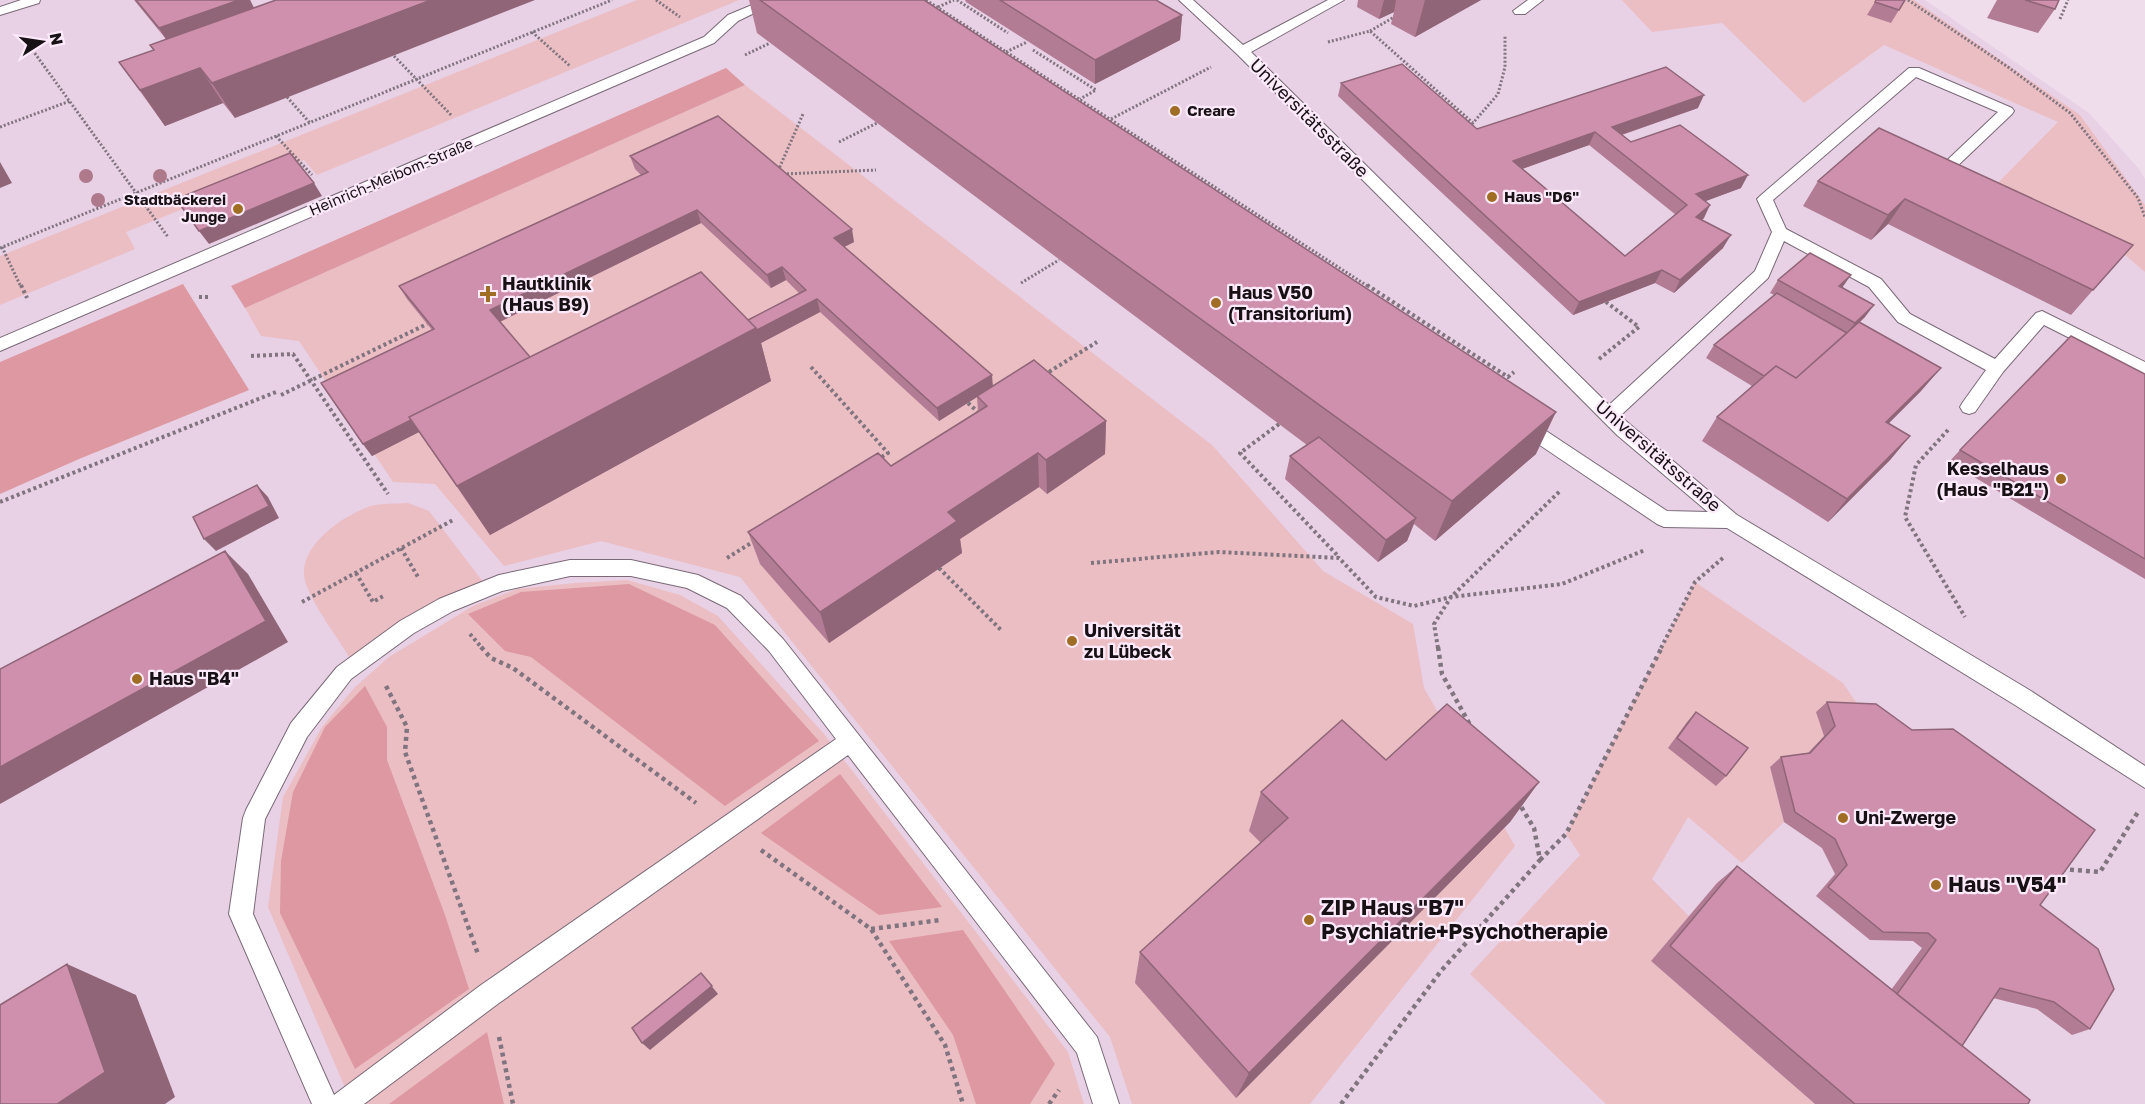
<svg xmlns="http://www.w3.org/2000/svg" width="2145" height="1104" viewBox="0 0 2145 1104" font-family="'Golos Text',sans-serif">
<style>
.built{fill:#e8d0e5}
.green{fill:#ebbec3}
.forest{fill:#dd98a1}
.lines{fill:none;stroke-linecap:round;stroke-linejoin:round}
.lane-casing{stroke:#7a6a78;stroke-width:2}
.path-far2{stroke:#80747e;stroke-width:3;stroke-dasharray:2 2;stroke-linecap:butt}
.path-far1{stroke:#80747e;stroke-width:4;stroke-dasharray:3 3;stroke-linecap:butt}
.path{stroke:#80747e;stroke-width:4.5;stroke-dasharray:4 4;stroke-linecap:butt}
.lane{fill:#fff;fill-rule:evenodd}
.tree{fill:#ae798a}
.wall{fill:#b17c94;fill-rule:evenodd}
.shaded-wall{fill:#906578}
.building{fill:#ce90ac;stroke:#906578;stroke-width:1.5;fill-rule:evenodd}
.poi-dot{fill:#a06d24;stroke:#fceafa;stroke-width:2}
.labels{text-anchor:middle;stroke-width:4.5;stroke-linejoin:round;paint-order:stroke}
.far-poi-label{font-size:15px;font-weight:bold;fill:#171116;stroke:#fceafa;text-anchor:start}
.far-street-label{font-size:15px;fill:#171116;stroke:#fceafa}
.street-label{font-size:18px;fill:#171116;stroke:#fceafa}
.poi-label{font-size:18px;font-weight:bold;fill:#171116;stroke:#fceafa;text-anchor:start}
.near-poi-label{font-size:21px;font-weight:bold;fill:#171116;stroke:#fceafa;text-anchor:start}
</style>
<rect width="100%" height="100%" fill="#efddec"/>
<path class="built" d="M0,0H1925L2089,113L2139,169L2145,179V1104H0Z"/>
<path class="green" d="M637,0H739L317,175L304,160L126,232L135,249L0,305V256Z
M1622,0H1914L2080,115L2145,205V272L2124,254L1992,189L2058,122L1884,45L1804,103L1722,23L1652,32Z
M745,85L1212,445L1323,571L1413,624L1424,688L1515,846L1310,1104H1132L1110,1037L740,577L601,541L504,566L435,484L393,482L299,341L261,336L245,308Z
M408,503L429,511L484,583L351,660C337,636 315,609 306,584C293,549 343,515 371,506C382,503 396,504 408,503Z
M627,580L680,595L718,616L824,734L1068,1052L1084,1104H352L268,907L283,797L322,727L354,688L389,657L473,606L517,589L575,583Z
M1695,582L1843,683L1864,714L1824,736L1799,763L1770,767L1784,822L1742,863L1688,817L1652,879L1689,916L1651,961L1815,1104H1606L1470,974L1580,855L1566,834Z"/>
<path class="forest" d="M726,68L745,85L245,308L231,286Z
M183,284L249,390L79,459L0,494V362Z
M629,584L715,625L819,741L725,806L531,657L505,651L468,614L521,592Z
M365,686L387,727V760L445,915L469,989L355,1069L280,913L281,861L293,792L325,727Z
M840,774L942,907L879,915L761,833Z
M963,930L1055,1064L1030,1104H976L953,1035L889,941Z
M487,1032L504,1104H389Z"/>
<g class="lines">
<defs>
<path id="lane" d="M21,0H40L39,3L0,15V7Z
M764,0H781L738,21L714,43L0,351V338L704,37L728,15Z
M1179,0H1193L1243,45L1328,0H1344L1251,52L1609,405L1755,271L1772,232L1757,199L1760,196L1909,68H1919L2012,108L2014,111L2012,114L1951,172H1941L1939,169L1941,166L1998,112L1916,77L1773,200L1786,229L1881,279L1910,314L1995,359L2036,313L2042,311L2145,362V376L2044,325L2003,372L1975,412L1969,414L1963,412L1960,407L1963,402L1986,370L1898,322L1869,287L1784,241L1768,278L1620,416L1737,515L2031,691L2145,766V788L2015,705L1727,528L1664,527L1657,524L1516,429L1513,424L1516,419L1522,417L1528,419L1667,511L1708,512L1617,435L1237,54Z
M1528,0H1543L1525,14H1515L1513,11Z
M570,560H631L698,575L741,596L783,639L1097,1037L1119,1104H1093L1077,1053L848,755L499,1003L364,1104H312L229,914L243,818L246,810L291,723L337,667L400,621L439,599L499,575ZM570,576H631L687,588L727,608L769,651L836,739L481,985L334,1095L253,914L265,819L307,737L351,679L414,633L453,611L502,591Z"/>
</defs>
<use href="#lane" class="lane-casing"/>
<path class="path-far2" d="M656,0L680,17
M926,0L1369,287
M957,0L1008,33
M1908,0L2008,67L2070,113L2138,198L2145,217
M938,7L954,0
M2060,19L2068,0
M1370,31L1396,16
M532,32L570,66
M23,37L168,237
M1328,42L1370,31L1473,123L1498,94L1505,67V35
M1033,50L1096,90L1080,99
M1006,52L1027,42
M745,55L770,43
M394,56L452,116
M287,97L310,123
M1111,119L1211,67
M0,127L70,101
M276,136L312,175
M839,142L877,123
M778,171L803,114
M783,174L876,170
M2,247L21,287
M0,248L612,0
M1021,283L1059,260"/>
<path class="path-far1" d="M21,285L27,298
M1367,285L1508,377L1514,372
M199,297H210
M251,356L293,354L388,494
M1599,359L1639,327L1606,302
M811,367L888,453L880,458
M1044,375L1097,342
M281,395L427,324
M968,403L980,414
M1279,424L1240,453L1339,557
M1948,430L1916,465L1905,517L1965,617
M0,502L276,392
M401,548L418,577
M727,558L756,540
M1091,563L1219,552L1339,558L1376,597L1414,606L1451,597L1562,584L1645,550
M939,568L1001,630
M356,573L373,602L385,595
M302,602L453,520
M470,634L482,648
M1438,648L1434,624L1451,597L1560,491
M1661,648L1695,582L1724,557"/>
<path class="path" d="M481,647L491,658L513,668L696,803
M1438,647L1442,674L1470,725
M386,686L407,727L405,752L478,954
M761,850L871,929L945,1045L963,1104
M1540,860L1566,834L1662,647
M2062,869L2100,872L2138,812
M871,929L941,920
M499,1037L513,1104
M1049,1104L1059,1090
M1341,1104L1441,971L1540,860L1534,828L1520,805"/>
<use href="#lane" class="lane"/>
</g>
<g class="tree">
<circle cx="86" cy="176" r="7"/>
<circle cx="160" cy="176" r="7"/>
<circle cx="98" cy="200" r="7"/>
</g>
<path class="wall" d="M134,0H250L254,8L235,118L223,103L165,126L119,62L153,50L150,45L166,39Z
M749,0H924L1536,454L1435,541L1414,524L1407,541L1378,562L1285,479L1290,456L1307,445L757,33Z
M965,0H1156L1182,15L1180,40L1095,84L966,2Z
M1358,0H1481L1415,37L1391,24L1394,12L1379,19L1357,7Z
M1876,0H1905L1891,23L1867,15Z
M1997,0H2059L2055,9L2038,33L1987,18Z
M1341,83L1477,129L1698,108L1622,135L1631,142L1741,188L1705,201L1704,218L1702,220L1723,248L1674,293L1655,283L1573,315L1338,96ZM1589,145L1676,215L1625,256L1522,169Z
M1879,128L2093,290L2071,315L1888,224L1871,240L1803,206L1818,181Z
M630,156L854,242L844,247L993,386L1106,421L1105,454L1047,494L1039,487L960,539L962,553L829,643L760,564L748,532L891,466L978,411L977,397L939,421L820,312L761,343L771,381L490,535L419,432L372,456L363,444L432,330L407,299L399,286L641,175L635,169ZM701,223L771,288L786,280L799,293L748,320L530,357L500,322Z
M1778,280L1843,287L1865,317L1859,323L1941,368L1920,392L1889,423L1910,436L1890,460L1828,522L1702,441L1717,417L1752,386L1706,358L1714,345L1774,295L1770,293Z
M2145,374V579L1949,462L1960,450Z
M1827,702L2040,905L2090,1029L2072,1035L2037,1009L1993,998L1962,1046L2028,1104H1815L1651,961L1717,883L1737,866L1891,990L1922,948L1913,941L1870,940L1816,896L1835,874L1822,848L1784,822L1770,767L1781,757L1808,753L1824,736L1816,712Z
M1696,712L1726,776L1716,786L1668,748L1687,722Z
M1386,760L1539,782L1510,822L1236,1098L1135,983L1140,952L1261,843L1249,831L1261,792Z"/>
<path class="shaded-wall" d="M239,0H250L255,10L167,41L159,28Z
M431,0H535L235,118L212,83Z
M1384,0H1396L1394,12L1379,19Z
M1425,0H1481L1415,37Z
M1182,15L1180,40L1095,84V60Z
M200,68L223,103L165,126L140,90Z
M1704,95L1698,108L1606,140L1612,127Z
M1595,132L1589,145L1508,174L1513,161Z
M0,162L12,183L0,188Z
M1748,175L1741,188L1690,207L1696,194Z
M314,183L322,196L209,244L199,231Z
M1905,199L1888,224L1871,240L1888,215Z
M1710,205L1704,218L1690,230L1696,217Z
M697,210L701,223L497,323L490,310Z
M852,229L854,242L836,251L834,238Z
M1731,235L1723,248L1674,293L1680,280Z
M782,267L786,280L771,288L767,275Z
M1662,270L1655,283L1573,315L1579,302Z
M1851,275L1842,288L1839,286Z
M817,299L820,312L761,343L771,381L490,535L457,486L756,328Z
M1874,305L1865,317L1845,335L1855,323Z
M1941,368L1920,392L1866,446L1886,422Z
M992,375L993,387L939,421L937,408Z
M1556,412L1536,454L1435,541L1452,501Z
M411,420L419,432L372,456L363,444Z
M1106,421L1105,454L1047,494L1046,460Z
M1910,436L1890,460L1828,522L1847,499Z
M1038,453L1039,487L960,539L962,553L829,643L820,612L948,512Z
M257,485L268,497L279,518L216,551L204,539Z
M1416,518L1407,541L1378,562L1386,540Z
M225,551L248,574L288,642L0,804V767Z
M1539,782L1510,822L1236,1098L1249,1073Z
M67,964L136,995L175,1097L165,1104H57Z
M701,973L718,994L650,1050L642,1043Z"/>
<path class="building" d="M136,0H239L159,28Z
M276,0H431L212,83L200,68L140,90L119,62L154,50L150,45Z
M760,0H924L1556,412L1452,501Z
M1000,0H1156L1182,15L1095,60Z
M1876,0H1905L1899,10L1875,2Z
M2025,0H2059L2055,9Z
M1402,64L1477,129L1666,67L1704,95L1612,127L1631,142L1680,125L1748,175L1696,194L1710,205L1696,217L1731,235L1680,280L1662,270L1579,302L1341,83ZM1595,132L1687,205L1625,256L1513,161Z
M718,116L852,229L834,238L992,375L937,408L817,299L757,330L756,328L748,320L806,290L782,267L767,275L697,210L490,310L530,357L409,417L411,420L363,444L321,383L434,329L399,286L648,172L630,156Z
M1879,128L2133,245L2093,290L1905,199L1888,215L1818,181Z
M290,153L314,183L199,231L176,199Z
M1810,253L1851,275L1839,286L1874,305L1855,323L1778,280Z
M701,272L756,328L457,486L409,417Z
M1777,293L1847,333L1796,378L1776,366L1764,376L1714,345Z
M1859,322L1941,368L1886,422L1910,436L1847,499L1717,417L1776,366L1796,378Z
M2071,336L2145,374V559L1960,450Z
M1034,360L1106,421L1046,460L1038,453L948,512L957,521L820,612L748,532L878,453L891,466L987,406L977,396Z
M1319,437L1416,518L1386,540L1290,456Z
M257,485L269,506L204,539L193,517Z
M225,551L266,621L0,767V669Z
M1827,702L1876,704L1912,730L1953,729L2095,830L2040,905L2098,949L2114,989L2090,1029L2054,1002L2000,988L1962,1046L1897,994L1936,940L1928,933L1883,932L1828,887L1847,865L1835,839L1795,812L1781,757L1810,753L1835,726Z
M1447,704L1539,782L1249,1073L1140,952L1288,818L1261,792L1342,720L1386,760Z
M1696,712L1748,748L1726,776L1677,738Z
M1737,866L2030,1100L2028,1104H1855L1670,946Z
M67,964L105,1072L57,1104H0V1005Z
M701,973L712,986L642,1043L632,1028Z"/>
<g class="poi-dot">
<circle cx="1175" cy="111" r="6"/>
<circle cx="1492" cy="197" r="6"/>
<circle cx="238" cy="209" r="6"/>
<path d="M485 285h6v6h6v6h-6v6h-6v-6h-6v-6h6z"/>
<circle cx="1216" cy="303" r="6"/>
<circle cx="2061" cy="479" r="6"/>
<circle cx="1072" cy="641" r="6"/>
<circle cx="137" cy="679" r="6"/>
<circle cx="1843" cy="818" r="6"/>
<circle cx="1936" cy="885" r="6"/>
<circle cx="1309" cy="920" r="6"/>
</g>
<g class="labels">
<g class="far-poi-label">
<text x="1187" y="116">Creare</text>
<text x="1504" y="202">Haus "D6"</text>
<text x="226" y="205" text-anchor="end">Stadtbäckerei<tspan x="226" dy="17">Junge</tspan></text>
</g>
<g class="far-street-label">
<text transform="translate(391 177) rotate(-23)" y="5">Heinrich-Meibom-Straße</text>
</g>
<g class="street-label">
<text transform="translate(1309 118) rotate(45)" y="6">Universitätsstraße</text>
<text transform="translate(1658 456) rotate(41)" y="6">Universitätsstraße</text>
</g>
<g class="poi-label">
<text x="502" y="290">Hautklinik<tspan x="502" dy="21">(Haus B9)</tspan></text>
<text x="1228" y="299">Haus V50<tspan x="1228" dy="21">(Transitorium)</tspan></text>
<text x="2049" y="475" text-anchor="end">Kesselhaus<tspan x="2049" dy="21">(Haus "B21")</tspan></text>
<text x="1084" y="637">Universität<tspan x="1084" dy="21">zu Lübeck</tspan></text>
<text x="149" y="685">Haus "B4"</text>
<text x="1855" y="824">Uni-Zwerge</text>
</g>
<g class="near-poi-label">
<text x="1948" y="892">Haus "V54"</text>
<text x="1321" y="915">ZIP Haus "B7"<tspan x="1321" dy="24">Psychiatrie+Psychotherapie</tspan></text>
</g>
</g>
<g transform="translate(42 42) rotate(78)" stroke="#fceafa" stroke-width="4.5" paint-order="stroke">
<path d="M0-4.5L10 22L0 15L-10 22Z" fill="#171116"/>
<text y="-9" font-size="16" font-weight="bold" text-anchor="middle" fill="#171116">N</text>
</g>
</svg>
